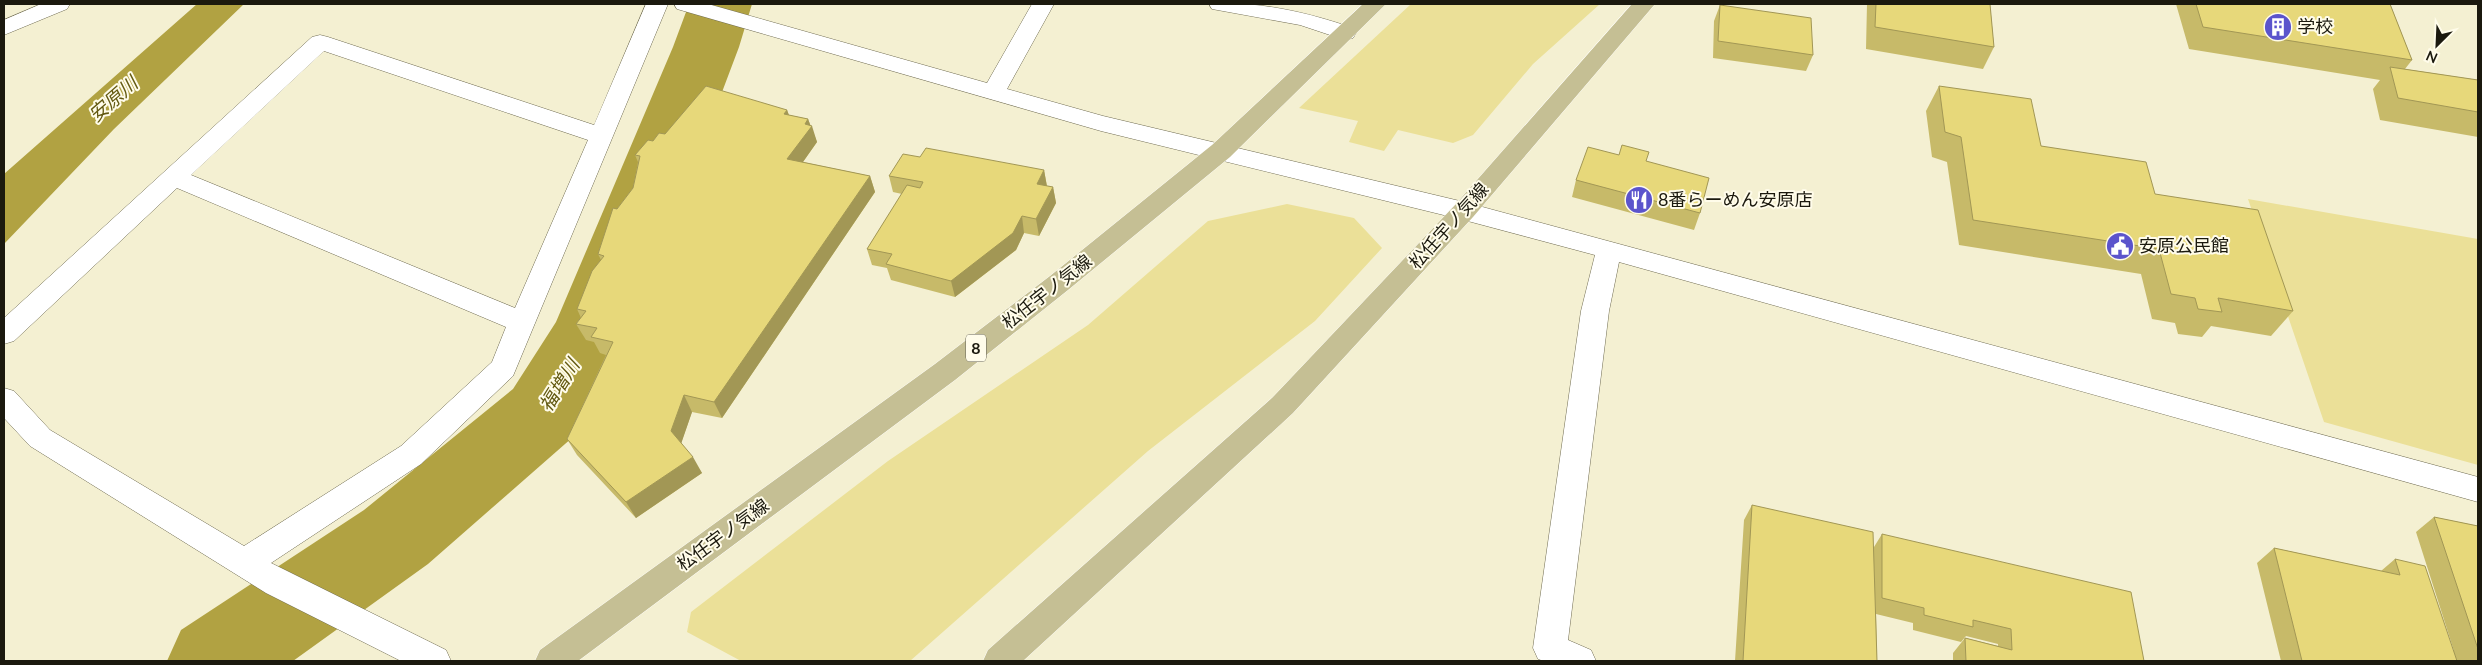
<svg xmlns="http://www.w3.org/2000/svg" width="2482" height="665" viewBox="0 0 2482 665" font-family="Lato,'Noto Sans JP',sans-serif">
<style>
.green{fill:#ebe098}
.water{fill:#b1a242}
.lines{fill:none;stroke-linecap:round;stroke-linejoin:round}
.river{fill:#b1a242;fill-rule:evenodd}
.minor-casing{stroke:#706c52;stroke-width:1}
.major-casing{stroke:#fff;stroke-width:1}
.minor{fill:#fff;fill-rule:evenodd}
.major{fill:#c5bf94;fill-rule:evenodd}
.wall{fill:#c7ba69}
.shaded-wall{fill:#a29755}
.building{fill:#e7d87a;stroke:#a29755}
.labels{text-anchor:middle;stroke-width:4;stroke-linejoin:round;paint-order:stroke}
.shield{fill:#fffcea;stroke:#5f5d50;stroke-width:1}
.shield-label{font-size:16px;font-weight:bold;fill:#1b190e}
.poi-label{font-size:18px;fill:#1b190e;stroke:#fffcea;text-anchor:start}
.street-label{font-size:18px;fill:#1b190e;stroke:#fffcea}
.water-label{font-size:19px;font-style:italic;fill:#635911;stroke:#fffcea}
</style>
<rect width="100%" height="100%" fill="#f4f0d2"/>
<path class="green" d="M1411,4H1600L1533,64L1473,135L1453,143L1398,130L1384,151L1349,142L1358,121L1299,108Z
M2248,199L2478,239V465L2324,422Z
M1287,204L1354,218L1382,248L1315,321L1148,451L910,661H741L687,632L691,612L888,461L1088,325L1208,221Z"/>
<path class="water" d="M197,4H244L114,129L4,244V174Z
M207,650L247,661H199Z"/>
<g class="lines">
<path class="river" d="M689,4H752L739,47L632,331L573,437L428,564L293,661H167L181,630L364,510L513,389L556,322L673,47Z"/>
<defs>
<path id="minor" d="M41,4H70L67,9L4,35V20Z
M646,4H668L513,376L421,464L271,563L446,650L451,661H401L266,593L30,446L4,418V388L14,391L50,430L244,546L401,446L492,362L506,327L177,188L14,341L4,344V318L312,37L320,35L328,37L594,125ZM324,51L588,140L515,308L191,175Z
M674,4H708L987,83L1032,4H1054L1007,89L1103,116L1464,202L2478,477V502L1619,262L1609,311L1568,640L1591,650L1596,661H1544L1538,659L1533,648L1581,311L1595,255L1464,220L1101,131L677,9Z
M1209,4C1259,1 1306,12 1353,28L1356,33L1353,38L1345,40L1300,25L1212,9Z"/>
<path id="major" d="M1363,4H1386L1230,157L1068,290L955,380L578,661H535L540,650L935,364L1050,276L1212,145Z
M1632,4H1655L1473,217L1293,413L1023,661H983L988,650L1273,397L1455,205Z"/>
</defs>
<use href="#minor" class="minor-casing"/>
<use href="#major" class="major-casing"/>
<use href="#minor" class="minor"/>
<use href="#major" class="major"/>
</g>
<path class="wall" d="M1867,4H1990L1994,47L1983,69L1866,49Z
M2176,4H2390L2412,60L2405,69L2478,80V137L2380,120L2373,89L2380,80L2189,49Z
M1720,5L1813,55L1806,71L1713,58L1714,21Z
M1939,86L2041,146L2155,194L2293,311L2271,336L2211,326L2202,337L2178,334L2175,323L2152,319L2141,274L1959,245L1947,162L1932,157L1926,111Z
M787,110L789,115L808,119L817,142L803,162L870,176L875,192L722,418L692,412L681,443L702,473L636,518L577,455L567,439L606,355L600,353L594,342L586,340L576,324L581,318L577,309L601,260L598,254L617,209L633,188L638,162L635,155L653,141Z
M1646,161L1700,213L1694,230L1572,197L1576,180Z
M1044,170L1047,186L1053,187L1056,203L1039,236L1024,233L1016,250L955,297L891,280L887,268L872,265L867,249L902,194L893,192L889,176Z
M1752,505L1874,547L1882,534L2144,661H1953V653L1965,638L1998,646V644L1966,636L1961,642L1913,630V623L1876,614L1877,661H1735L1744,520Z
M2434,517L2478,526V661H2281L2257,563L2274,548L2381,571L2395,559L2454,651L2416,532Z"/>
<path class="shaded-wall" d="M787,110L793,127L784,114Z
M808,119L811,127L812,126L817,142L793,176L787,159L805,124Z
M1044,170L1047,187L1037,184Z
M870,176L875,192L722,418L714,402Z
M1053,187L1056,203L1039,236L1036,219Z
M1022,216L1024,233L1016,250L955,297L951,281Z
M684,395L692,412L680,447L671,431Z
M693,457L702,473L636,518L626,502Z"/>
<path class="building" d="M1876,4H1990L1994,47L1875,27Z
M2196,4H2390L2412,60L2203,27Z
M1720,5L1811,18L1813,55L1718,41Z
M2390,67L2478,80V112L2398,98Z
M706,86L787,110L784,114L808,119L805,124L812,126L787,159L870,176L714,402L684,395L671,431L693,457L626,502L567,439L613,342L591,337L597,328L576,324L586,311L577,309L592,271L604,256L598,254L613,208L617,209L633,188L640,156L635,155L648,140L653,141L659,133L665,134Z
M1939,86L2031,99L2041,146L2146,162L2155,194L2258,210L2293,311L2218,298L2222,312L2198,309L2195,298L2171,294L2159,249L1973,220L1961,137L1945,132Z
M1622,145L1649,152L1646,161L1709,178L1700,213L1576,180L1588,147L1619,155Z
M926,148L1044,170L1037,184L1053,187L1036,219L1022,216L1013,233L951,281L886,264L892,254L867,249L907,185L920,188L923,182L889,176L903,154L920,157Z
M1752,505L1873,532L1877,661H1743Z
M2434,517L2478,526V649Z
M1882,534L2131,592L2144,661H1966L1965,638L2012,650L2011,629L1973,620V627L1924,615V608L1882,598Z
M2274,548L2400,575L2395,559L2425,566L2457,661H2302Z"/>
<defs>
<symbol id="building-disc" viewBox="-11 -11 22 22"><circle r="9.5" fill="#5b54cc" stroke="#fffcea"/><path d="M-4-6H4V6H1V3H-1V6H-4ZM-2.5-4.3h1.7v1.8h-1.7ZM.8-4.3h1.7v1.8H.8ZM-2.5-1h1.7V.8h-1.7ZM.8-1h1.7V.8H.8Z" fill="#fff"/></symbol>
<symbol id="restaurant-disc" viewBox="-11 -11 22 22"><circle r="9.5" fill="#5b54cc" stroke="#fffcea"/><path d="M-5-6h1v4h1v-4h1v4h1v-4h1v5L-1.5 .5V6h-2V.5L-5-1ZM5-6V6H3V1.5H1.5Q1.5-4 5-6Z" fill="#fff"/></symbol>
<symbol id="civic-disc" viewBox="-11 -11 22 22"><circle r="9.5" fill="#5b54cc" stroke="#fffcea"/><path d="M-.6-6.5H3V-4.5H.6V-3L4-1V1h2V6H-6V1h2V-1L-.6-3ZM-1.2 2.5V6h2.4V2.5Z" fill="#fff"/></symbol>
</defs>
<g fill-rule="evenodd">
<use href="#building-disc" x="2262" y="11" width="32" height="32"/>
<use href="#restaurant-disc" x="1623" y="184" width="32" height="32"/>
<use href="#civic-disc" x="2104" y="230" width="32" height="32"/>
</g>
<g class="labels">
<rect class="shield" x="966" y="334.5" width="20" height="27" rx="4"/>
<g class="shield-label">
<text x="976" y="354">8</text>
</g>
<g class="poi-label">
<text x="2297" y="33">学校</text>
<text x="1658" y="206">8番らーめん安原店</text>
<text x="2139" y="252">安原公民館</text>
</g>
<g class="street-label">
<text transform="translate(1449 226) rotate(-48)" y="6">松任宇ノ気線</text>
<text transform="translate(1047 292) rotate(-38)" y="6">松任宇ノ気線</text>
<text transform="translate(723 535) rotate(-36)" y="6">松任宇ノ気線</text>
</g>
<g class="water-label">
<text transform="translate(113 99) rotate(-41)" y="7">安原川</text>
<text transform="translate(559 385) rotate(-58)" y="7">福増川</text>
</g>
</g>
<rect width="2482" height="665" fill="none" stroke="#1b190e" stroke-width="10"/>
<g transform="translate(2437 45) rotate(204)" stroke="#fffcea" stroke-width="4" paint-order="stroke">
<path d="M0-4L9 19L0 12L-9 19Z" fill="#1b190e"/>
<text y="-8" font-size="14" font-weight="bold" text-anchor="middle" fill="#1b190e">N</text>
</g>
</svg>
